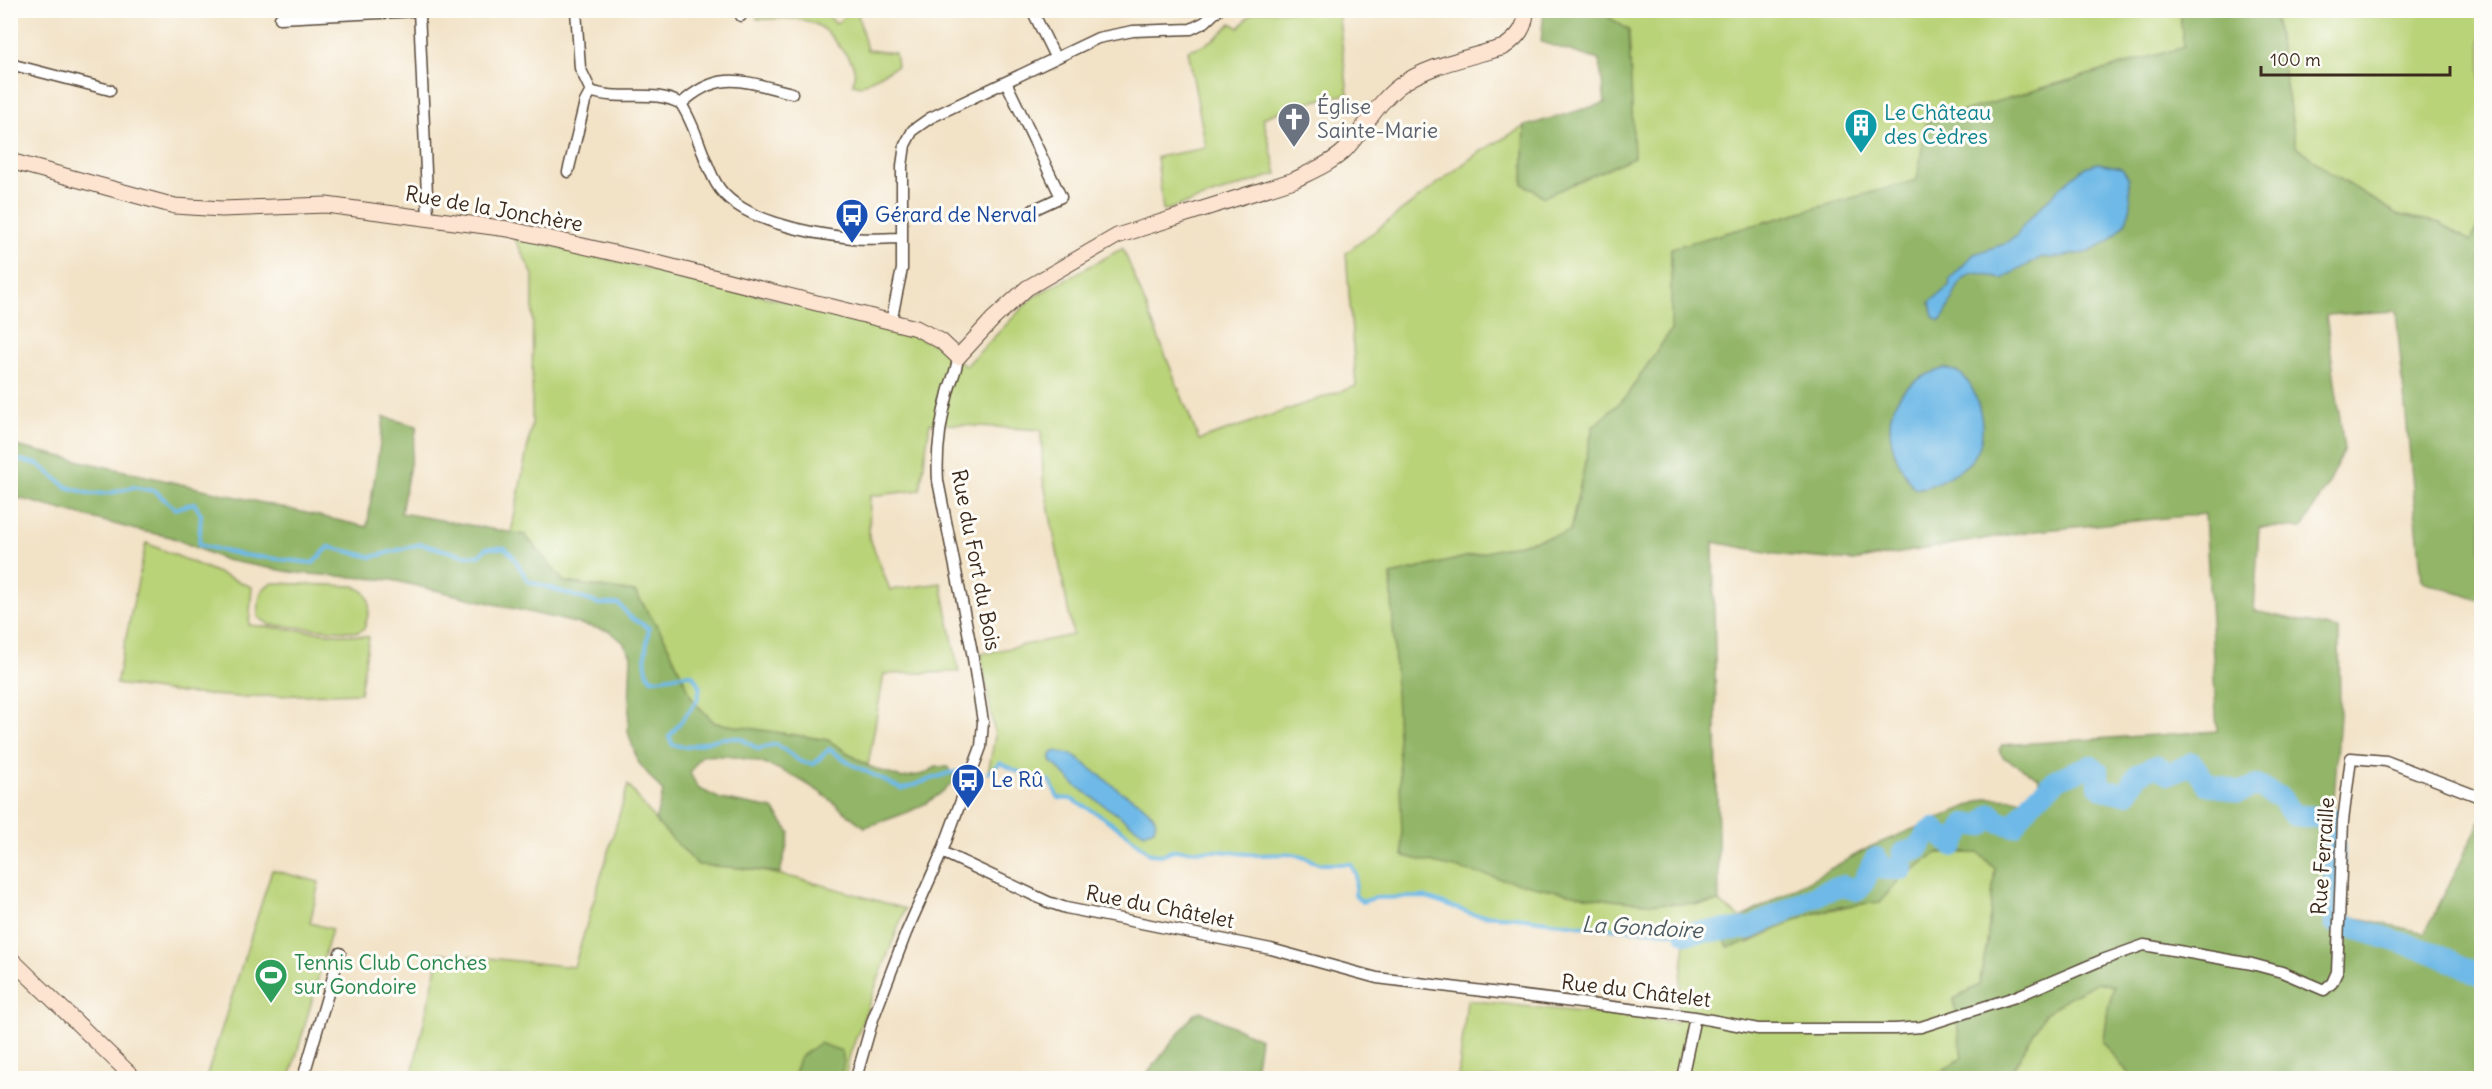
<svg xmlns="http://www.w3.org/2000/svg" width="2492" height="1089" viewBox="0 0 2492 1089" font-family="Delius,sans-serif">
<style>
.green{fill:#b9d378;stroke:#7a7e4b;stroke-width:1.5}
.forest{fill:#92b568;stroke:#667043;stroke-width:1.5}
.water{fill:#6eb9e7;stroke:#547282;stroke-width:1.5}
.lines{fill:none;stroke-linecap:round;stroke-linejoin:round}
.stream{stroke:#6eb9e7;stroke-width:4}
.river{stroke:#6eb9e7;stroke-width:22}
.street-casing{stroke:#564637;stroke-width:13}
.secondary-casing{stroke:#564637;stroke-width:17}
.street{stroke:#fff;stroke-width:10}
.secondary{stroke:#fde4d1;stroke-width:15}
.labels{text-anchor:middle;stroke-width:6;stroke-linejoin:round;paint-order:stroke}
.worship-label{font-size:21px;fill:#5b616d;stroke:#fdfcf7;text-anchor:start}
.culture-label{font-size:21px;fill:#0d838f;stroke:#fdfcf7;text-anchor:start}
.street-label{font-size:21px;fill:#3b2a1e;stroke:#fdfcf7}
.transit-label{font-size:21px;fill:#164399;stroke:#fdfcf7;text-anchor:start}
.leisure-label{font-size:21px;fill:#27864d;stroke:#fdfcf7;text-anchor:start}
.water-label{font-size:22px;font-style:italic;fill:#4d5c64;stroke:#fdfcf7}
</style>
<rect width="100%" height="100%" fill="#fdfcf7"/>
<filter id="ink" filterUnits="userSpaceOnUse"><feTurbulence type="fractalNoise" baseFrequency=".0167" numOctaves="2"/><feDisplacementMap in="SourceGraphic" scale="12" xChannelSelector="R" yChannelSelector="G"/><feConvolveMatrix kernelMatrix="1 2 1 2 8 2 1 2 1" color-interpolation-filters="sRGB"/></filter>
<filter id="wash" filterUnits="userSpaceOnUse"><feTurbulence type="fractalNoise" baseFrequency=".008" numOctaves="4" result="noise"/><feDisplacementMap in="SourceGraphic" scale="24" xChannelSelector="R" yChannelSelector="G"/><feGaussianBlur stdDeviation="1.35" result="paint"/><feColorMatrix in="noise" values="0 0 0 0 0 0 0 0 0 0 0 0 0 0 0 0 0 1.4 0 .05"/><feComposite in="paint" operator="in"/></filter>
<g filter="url(#wash)">
<rect width="100%" height="100%" fill="#f2e2c6"/>
<path class="green" d="M757,11H824L836,24L850,11H857L867,50L895,53L897,66L860,86L853,84C857,68 853,62 843,51C838,45 833,38 828,33C809,14 782,19 757,19Z
M1258,11H1338L1348,94L1295,105L1263,118L1277,174L1163,211L1157,157L1206,148L1188,50C1208,45 1218,38 1231,23L1239,28L1251,14Z
M1608,11H2179L2185,47L1926,122L1918,180L1671,248L1672,330L1625,398L1593,427L1570,532L1391,575L1694,905L1719,902L1741,918L1722,933L1749,943L1804,916L1853,905L1880,902L1899,880L1937,853H1979L1995,868L1987,943L1979,986L1954,999L1962,1058L1931,1078H1458L1467,1000L1676,1022L1686,933L1592,927L1516,917L1475,915L1424,897L1374,898L1362,902L1355,895V875L1351,864H1321L1294,854L1256,855L1219,851L1175,850L1161,855L1150,854L1126,833L1098,814L1071,799L1058,798L1050,781L1032,778L1000,763L988,773L995,736L981,654L1073,635L1043,478L1041,430L930,423L920,490L870,496L869,536L890,590L941,583L959,672L884,674L868,766L828,740L715,723L694,702L663,635L635,592L564,582L525,535L511,533L532,424L533,275L514,237L893,327L938,346L966,366L1033,297L1123,248L1199,440L1356,386L1346,253L1478,153L1525,126L1523,183L1634,157Z
M2274,11H2481V220L2470,241L2440,223L2399,215L2330,173L2296,146Z
M146,543L252,587L249,625L369,637L360,693L240,697L181,693L116,684Z
M272,583L354,586C375,594 370,611 364,629L358,632L270,625L258,617C259,603 257,589 272,583Z
M628,785L656,821L698,865C770,866 837,889 905,909L850,1054L845,1078H411L440,953L574,967Z
M272,870L319,882L310,923L332,929L290,1078H206Z
M2098,982L2114,986L2108,1009L2104,1042L2131,1078H2008L2044,1015L2069,997Z"/>
<path class="forest" d="M1544,11H1608L1607,16L1629,30L1634,157L1544,197L1523,184L1525,126L1605,103L1599,60L1541,42Z
M2179,11H2274L2296,146L2330,173L2399,215L2440,223L2470,241L2481,220V601L2422,581L2396,311L2326,315L2344,449L2326,488L2302,528L2259,527L2254,611L2339,629L2340,715L2326,911L2425,933L2481,820V1078H2131L2104,1042L2108,1009L2114,986L2098,982L2069,997L2044,1015L2008,1078H1931L1962,1058L1954,999L1979,985L1987,943L1995,869L1979,853H1937L1899,880L1880,902C1855,905 1825,907 1802,917C1776,928 1755,942 1728,947L1722,934L1741,918L1870,847L1987,798L2020,799L2028,797L2038,790L2039,778L2003,757L1999,750L2002,745L2217,731L2205,514L2025,532L1853,561L1782,555L1713,542L1719,902C1613,913 1507,879 1403,856L1391,575L1570,532L1593,427L1625,398L1671,330V248L1917,180L1926,122L2184,47Z
M384,417L417,426L401,513L525,535L564,582L635,592L663,635L694,702L715,723L828,740L868,766L901,778L924,774L936,767H948L955,780C930,807 899,816 865,827C846,815 831,798 812,787C778,765 742,753 701,756L690,773L698,788L720,799L773,809L790,833L780,873L740,868L698,865L655,821L663,792L638,762L628,732L631,655L623,642L609,631L392,580L296,573L225,560L171,537L136,530L11,496V445L367,527Z
M1200,1011L1260,1039L1254,1078H1144L1194,1014Z
M819,1043L842,1051L844,1062L840,1078H793L799,1058Z"/>
<path class="water" d="M2098,163L2122,168L2129,178L2131,207L2125,224L2109,241L2085,253L2052,258L2042,257L2002,279C1994,278 1982,273 1975,273C1954,275 1953,310 1940,321L1933,317L1930,302L1949,286L1950,279L1974,254L2004,244L2017,235L2024,224L2058,189L2085,167Z
M1945,368C1950,370 1958,371 1962,375C1980,392 1990,436 1974,457C1967,467 1956,473 1944,479C1934,484 1926,489 1914,488C1878,437 1878,388 1945,368Z
M1056,751L1073,755L1123,793L1138,801L1153,815L1156,821L1154,829L1144,833L1076,786L1051,761V754Z"/>
<g class="lines">
<path class="stream" d="M10,458L38,464L67,487L91,494L111,493L133,487L155,491L175,509L194,503L201,514L199,545L242,555L313,563L329,547L372,557L421,544L463,555L479,556L486,548H505L513,556L528,581L600,604H619L630,617L649,628C647,644 641,665 651,679C665,680 677,674 692,674L700,687L697,701L669,737L673,745L687,747L722,738H740L758,749L776,744L801,762L814,764L829,749L849,763L902,789L949,773L964,771
M988,773L1000,763L1032,778L1050,781L1058,798L1071,799L1098,814L1126,833L1150,854L1161,855L1174,850L1219,851L1256,855L1294,854L1321,864H1351L1356,875L1355,895L1362,902L1374,898L1424,897L1475,915L1516,917L1592,927L1686,933"/>
<path class="river" d="M1686,933L1751,928L1823,892L1843,886L1858,890C1867,881 1868,869 1876,858L1884,869H1902L1903,853L1918,849L1927,833L1934,829L1953,846L1965,824L1981,826L1992,814L1997,821L2013,826L2031,803L2058,779L2090,766L2098,772L2099,786L2108,791L2127,793L2138,774L2156,766L2170,774L2192,763L2207,784L2240,792L2257,786L2281,798L2293,815L2334,819L2335,922L2437,954L2482,977"/>
</g>
</g>
<g filter="url(#ink)">
<g class="lines">
<defs>
<path id="street" d="M419,10L428,218
M576,10L580,68L591,91
M741,10V16
M1032,10L1055,57
M280,18L419,11
M10,64L110,90
M1006,82L1061,197L1033,210
M591,91C620,102 654,88 681,104C697,128 702,158 716,183C737,221 812,234 852,238C868,240 886,238 902,238
M681,104C720,68 745,82 792,93
M568,172L585,102L591,91
M891,322L902,269V166L905,145L913,130L930,118L1098,38L1133,31L1191,29L1205,22L1218,10
M942,852L1048,902L1066,908L1271,949L1377,978L1695,1017L1758,1029H1895L1921,1027L2015,997L2102,960L2144,945L2252,964L2282,972L2324,990L2332,983L2337,972L2343,821L2351,758L2386,761L2482,798
M303,1078L340,953
M856,1078L873,1019L906,933L942,852L981,747L983,722L972,652L938,481C936,450 940,423 948,393C951,380 957,371 958,357
M1682,1078L1695,1017"/>
<path id="secondary" d="M10,161L175,206L222,209L326,205L508,229L649,261L916,328L941,341L958,357L993,319L1027,288L1117,236L1294,180C1310,172 1332,163 1345,150C1364,130 1376,104 1398,87C1424,66 1471,57 1504,47C1518,37 1526,28 1526,10
M10,958L134,1078"/>
</defs>
<use href="#street" class="street-casing"/>
<use href="#secondary" class="secondary-casing"/>
<use href="#street" class="street"/>
<use href="#secondary" class="secondary"/>
</g>
</g>
<defs>
<symbol id="church-pin" viewBox="-11 -11 22 30"><path d="M0 17L-7.5 6A9.5 9.5 0 1 1 7.5 6Z" fill="#6b7280" stroke="#fdfcf7"/><path d="M-1.2-6h2.4v3.5h3.3v2.4h-3.3V6h-2.4V-.1h-3.3v-2.4h3.3Z" fill="#fff"/></symbol>
<symbol id="building-pin" viewBox="-11 -11 22 30"><path d="M0 17L-7.5 6A9.5 9.5 0 1 1 7.5 6Z" fill="#0f9aa8" stroke="#fdfcf7"/><path d="M-4-6H4V6H1V3H-1V6H-4ZM-2.5-4.3h1.7v1.8h-1.7ZM.8-4.3h1.7v1.8H.8ZM-2.5-1h1.7V.8h-1.7ZM.8-1h1.7V.8H.8Z" fill="#fff"/></symbol>
<symbol id="bus-pin" viewBox="-11 -11 22 30"><path d="M0 17L-7.5 6A9.5 9.5 0 1 1 7.5 6Z" fill="#1a4fb4" stroke="#fdfcf7"/><path d="M-5-6H5V4H4V6H2V4H-2V6H-4V4H-5ZM-3.5-4V0h7V-4ZM-3.5 1.2v1.5H-2V1.2ZM2 1.2v1.5H3.5V1.2Z" fill="#fff"/></symbol>
<symbol id="stadium-pin" viewBox="-11 -11 22 30"><path d="M0 17L-7.5 6A9.5 9.5 0 1 1 7.5 6Z" fill="#2e9e5b" stroke="#fdfcf7"/><path d="M0-5a6.5 5 0 1 0 0 10a6.5 5 0 1 0 0-10ZM-3.5-1.8h7v3.6h-7Z" fill="#fff"/></symbol>
</defs>
<g fill-rule="evenodd">
<use href="#church-pin" x="1275" y="100" width="38" height="52"/>
<use href="#building-pin" x="1842" y="106" width="38" height="52"/>
<use href="#bus-pin" x="833" y="196" width="38" height="52"/>
<use href="#bus-pin" x="949" y="761" width="38" height="52"/>
<use href="#stadium-pin" x="252" y="956" width="38" height="52"/>
</g>
<g class="labels">
<g class="worship-label">
<text x="1317" y="114">Église<tspan x="1317" dy="24">Sainte-Marie</tspan></text>
</g>
<g class="culture-label">
<text x="1884" y="120">Le Château<tspan x="1884" dy="24">des Cèdres</tspan></text>
</g>
<g class="street-label">
<text transform="translate(494 209) rotate(10)" y="7">Rue de la Jonchère</text>
<text transform="translate(976 560) rotate(79)" y="7">Rue du Fort du Bois</text>
<text transform="translate(2323 856) rotate(-86)" y="7">Rue Ferraille</text>
<text transform="translate(1160 907) rotate(11)" y="7">Rue du Châtelet</text>
<text transform="translate(1636 991) rotate(7)" y="7">Rue du Châtelet</text>
</g>
<g class="transit-label">
<text x="875" y="222">Gérard de Nerval</text>
<text x="991" y="787">Le Rû</text>
</g>
<g class="leisure-label">
<text x="294" y="970">Tennis Club Conches<tspan x="294" dy="24">sur Gondoire</tspan></text>
</g>
<g class="water-label">
<text transform="translate(1642 927) rotate(3)" y="8">La Gondoire</text>
</g>
</g>
<rect width="2492" height="1089" fill="none" stroke="#fdfcf7" stroke-width="36"/>
<path d="M2261 66v9h189v-9" fill="none" stroke="#3b2a1e" stroke-width="3"/>
<text x="2270" y="66" font-size="18" fill="#3b2a1e" stroke="#fdfcf7" stroke-width="4.5" paint-order="stroke">100 m</text>
</svg>
